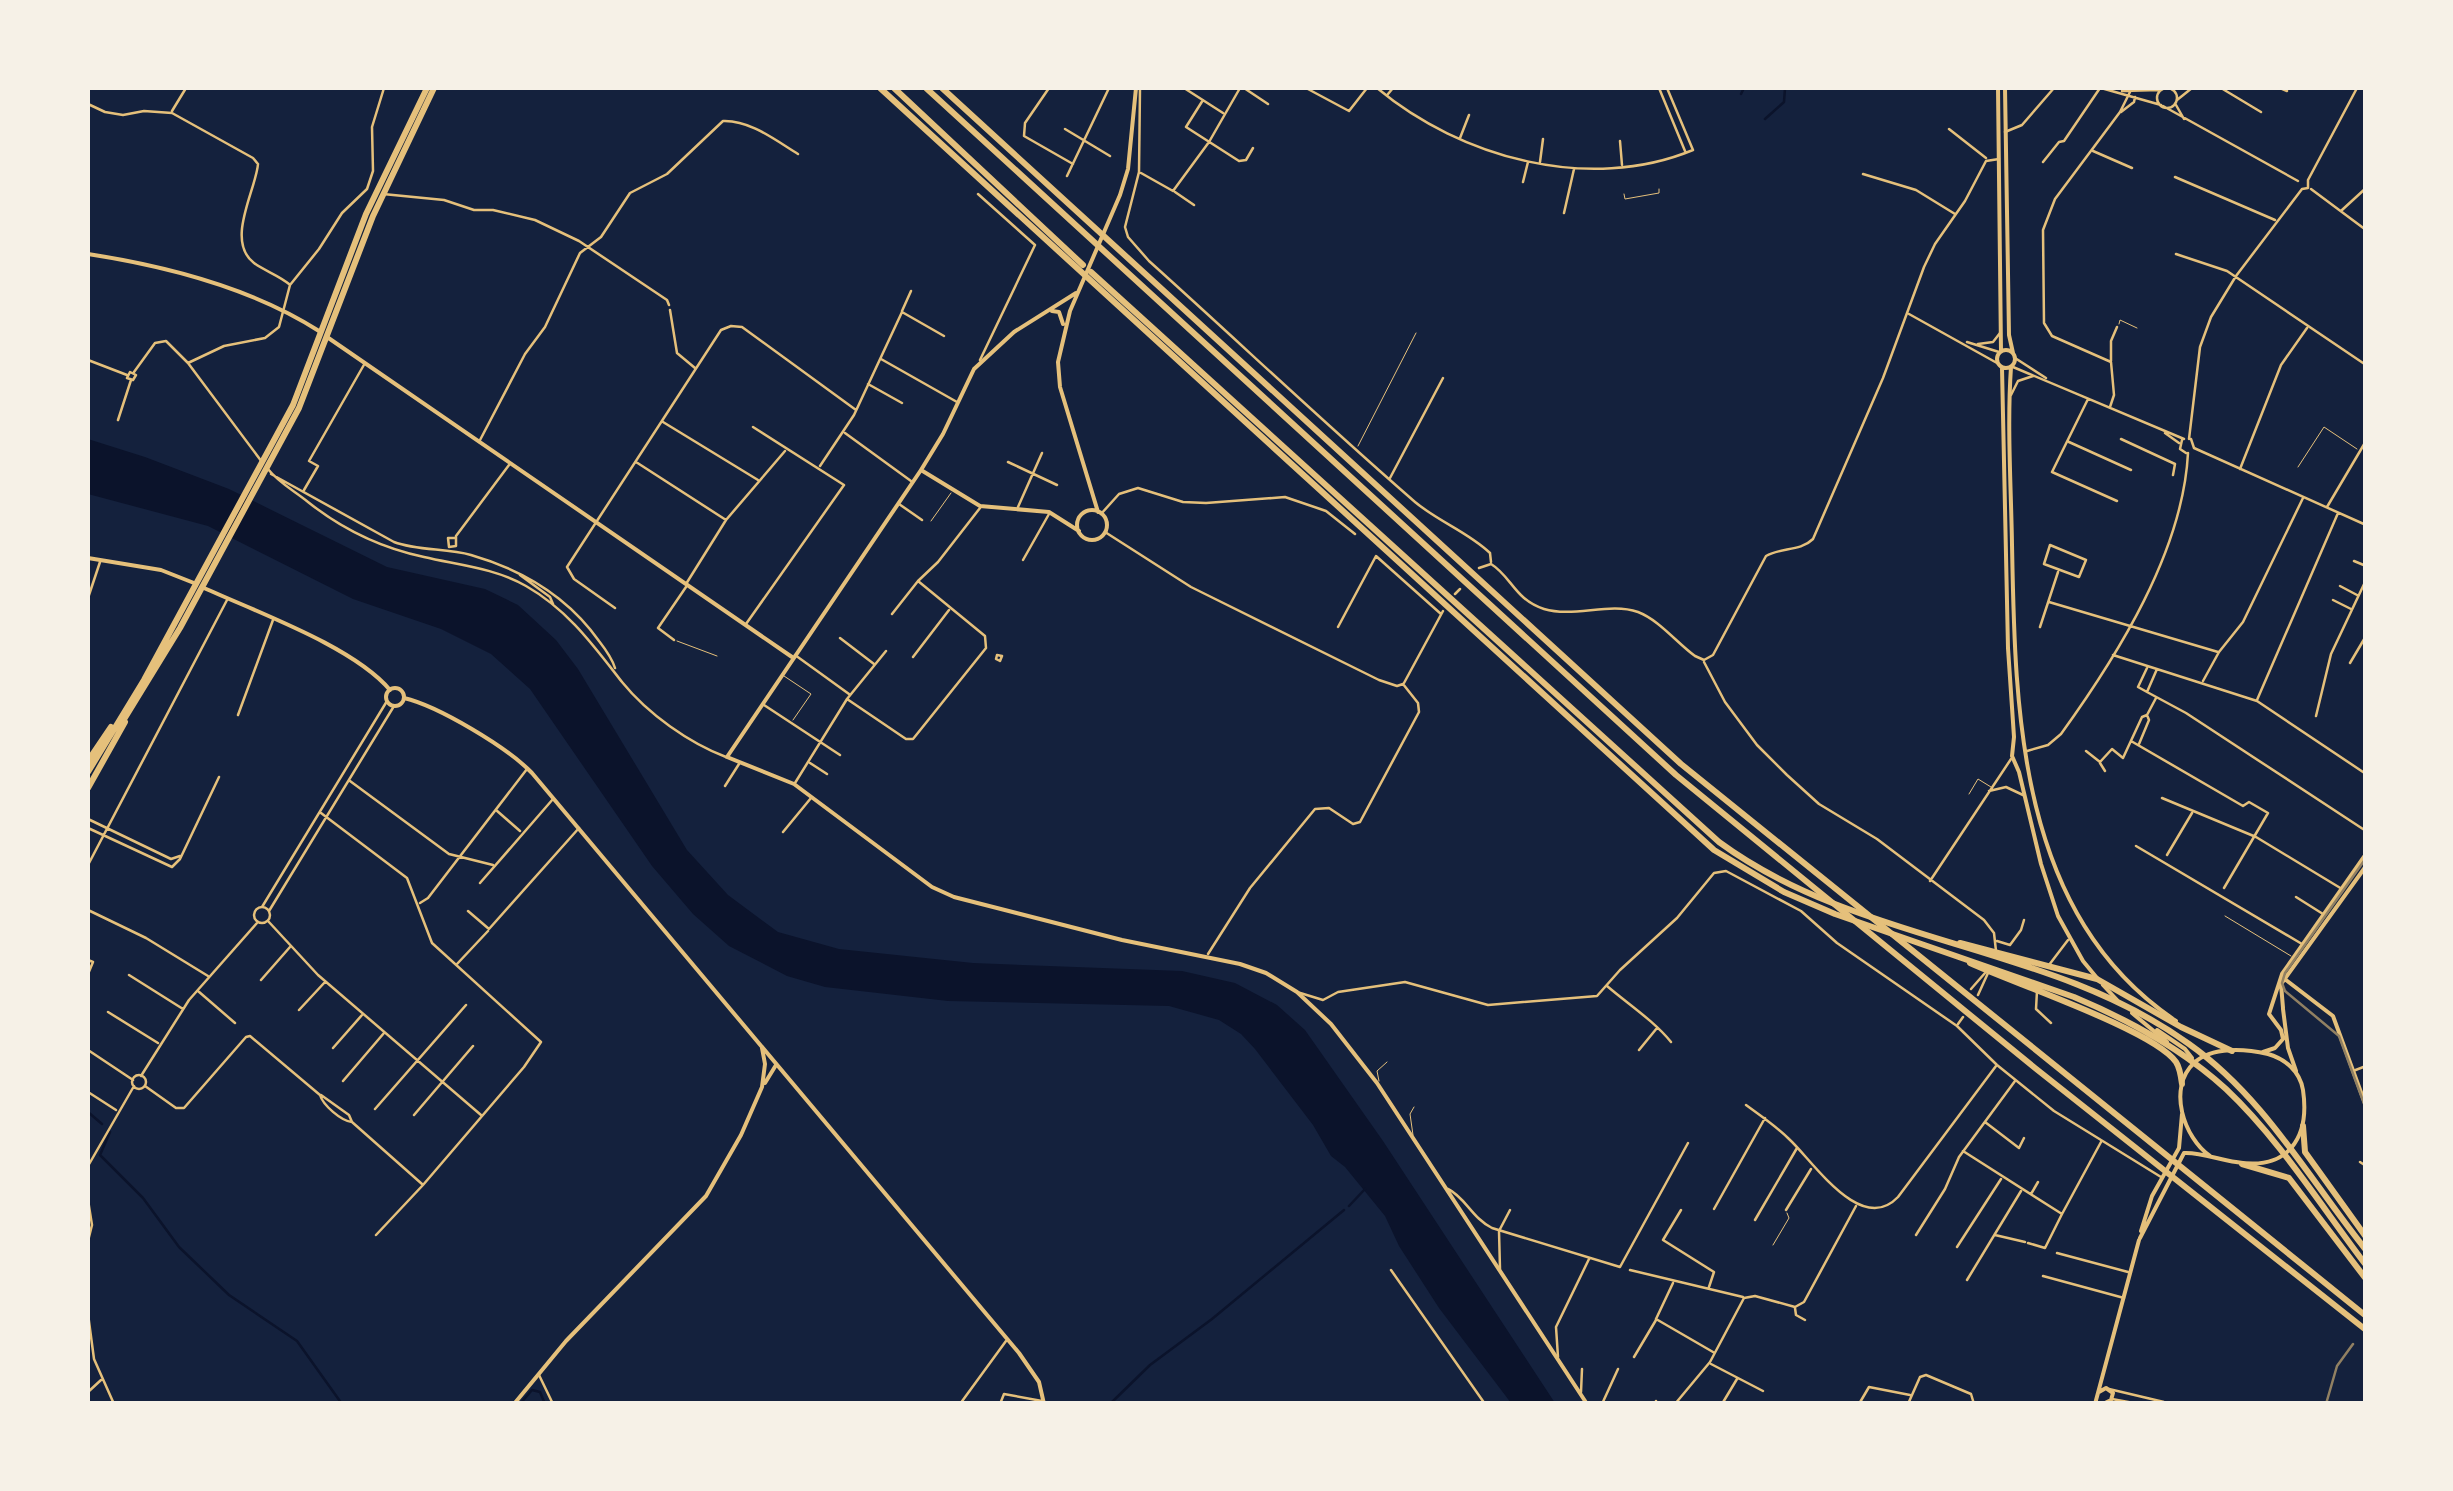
<svg xmlns="http://www.w3.org/2000/svg" width="2453" height="1491" viewBox="0 0 2453 1491" font-family="'IBM Plex Sans',sans-serif">
<style>
.water{fill:#0b132b}
.lines{fill:none;stroke-linecap:round;stroke-linejoin:round}
.stream{stroke:#0b132b;stroke-width:2.5}
.service{stroke:#e5c07b;stroke-width:1}
.pedestrian{stroke:#e5c07b;stroke-width:2.5}
.minor{stroke:#e5c07b;stroke-width:2.5}
.tertiary{stroke:#e5c07b;stroke-width:4}
.secondary{stroke:#e5c07b;stroke-width:4}
.trunk{stroke:#e5c07b;stroke-width:6}
.motorway{stroke:#e5c07b;stroke-width:6}
.tram{stroke:#918062;stroke-width:2.5}
</style>
<rect width="100%" height="100%" fill="#14213d"/>
<path class="water" d="M88,439L145,457L229,489L387,567L485,589L518,605L556,640L578,669L687,850L728,895L778,932L839,949L973,963L1182,971L1235,983L1277,1005L1305,1030L1383,1141L1555,1403H1511L1439,1308L1399,1246L1385,1216L1345,1167L1331,1156L1313,1125L1255,1049L1241,1034L1219,1020L1169,1006L948,1001L825,987L787,976L729,946L693,914L652,866L530,689L491,654L441,629L353,599L208,526L88,494Z"/>
<g class="lines">
<path class="stream" d="M1741,94L1744,88
M1765,119L1784,102L1785,88
M88,1112L102,1124
M110,1132L100,1155L143,1198L179,1247L229,1295L297,1341L342,1404
M1349,1206L1365,1189
M520,1404L532,1390L540,1392L545,1404
M1110,1404L1150,1365L1212,1319L1344,1210"/>
<path class="service" d="M2170,89L2171,88
M1624,194L1625,199L1659,193V189
M2119,324L2120,320L2137,328
M1358,446L1416,333
M2298,467L2324,427L2357,449
M931,521L951,493
M677,641L717,656
M784,676L811,694L793,720
M1969,794L1978,779L1991,787
M2225,916L2291,956
M1379,1081L1377,1071L1387,1062
M1413,1135L1410,1114L1414,1107
M1773,1245L1789,1218L1787,1213"/>
<path class="pedestrian" d="M2121,439L2175,464L2173,475
M997,655L1002,656L1000,661L996,659Z
M2360,1162L2366,1166
M1795,1308L1796,1315L1805,1320"/>
<path class="minor" d="M1049,88L1025,123L1024,136L1073,164
M1140,88L1139,172L1125,227L1128,237L1149,261C1238,341 1325,424 1415,502C1439,522 1468,532 1490,553L1491,562
M1184,88L1223,113
M1244,88L1268,104
M1306,88L1349,111L1367,88
M1377,88C1461,158 1589,193 1693,150L1667,88
M1659,88L1685,151
M2101,88L2161,105
M2221,88L2261,112
M2280,88L2287,91
M2157 98a10 10 0 1 1 20 0a10 10 0 1 1-20 0Z
M2122,91L2159,90
M1388,94L1393,88
M1203,100L1186,127L1239,161L1246,160L1253,148
M2177,100L2192,88
M88,104L105,112L123,115L144,111L172,113L253,158L258,164C256,190 225,241 254,263C265,271 278,275 289,284
M2176,105L2184,119
M2163,106L2298,181
M172,111L186,88
M2121,112L2134,102L2135,97
M1065,129L1110,156
M1949,129L1986,158
M2005,132L2022,125L2054,88
M1460,138L1469,115
M1620,141L1622,165
M2093,151L2132,168
M1540,162L1543,139
M2043,162L2059,142L2064,141L2100,88
M1141,173L1173,191L1209,142L1240,88
M1863,174L1916,190L1955,214
M1067,176L1109,88
M2175,177L2275,220
M1523,182L1528,162
M2311,189L2366,230
M1175,192L1194,205
M383,194L444,200L474,210H493L535,220L579,241L667,300L669,305
M978,194L1035,245L980,360
M2342,210L2366,188
M1564,213L1574,169
M2176,254L2227,271L2366,365
M670,310L677,353L695,368
M902,311L911,291
M1909,314L1997,363
M1967,342L1999,352
M1978,344L1993,342L2000,333
M2015,358L2046,378
M881,359L957,402
M88,360L127,375
M2111,361V341L2117,327
M188,363L224,346L265,338L279,327L290,285L319,249L342,213L367,189L373,171L372,127L384,88
M2013,367L2184,439
M130,372L136,375L133,380L127,378Z
M134,372L155,343L166,341L188,363L262,462
M868,384L902,403
M2011,395L2018,381L2033,376
M2088,399L2052,472L2117,501
M2110,407L2114,395L2111,362L2052,336L2044,323L2043,230L2055,199L2120,112L2130,92
M118,420L131,380
M663,422L758,480
M845,433L911,481
M2165,433L2179,443
M2189,439L2200,347L2211,317L2236,276L2302,189L2308,188V180L2357,88
M2191,439L2194,448L2366,525
M2182,440L2180,449L2186,453
M479,442L525,354L545,327L580,253L601,237L630,193L667,174L723,121C750,120 775,140 798,154
M2069,442L2131,470
M636,462L726,520
M1008,462L1057,485
M820,466L854,415L902,312L944,336
M267,468C279,483 293,490 308,502C342,529 381,548 424,557C458,565 495,568 526,586C568,610 593,645 622,682C648,714 689,743 726,757
M2240,469L2281,365L2307,328
M271,474L394,542C418,551 446,548 471,555C523,570 568,597 599,641C606,650 612,658 615,668
M1390,478L1443,378
M304,490L318,466L309,461L365,363
M899,504L922,520
M1018,507L1042,453
M2327,507L2366,441
M1101,514L1119,494L1138,488L1183,502L1206,503L1285,497L1326,511L1355,534
M1105,532L1191,587L1379,680L1397,686L1403,684
M455,538H448L449,547L456,546V536L509,465
M2050,545L2086,560L2079,577L2044,564Z
M1023,560L1049,514
M2354,561L2366,566
M1479,568L1491,564C1511,576 1515,600 1544,609C1574,618 1609,602 1638,612C1659,620 1677,643 1695,656L1704,660L1713,655L1766,556C1781,547 1800,552 1813,539L1883,378L1924,267L1935,244L1965,201L1986,161L1999,159
M520,575L550,597L553,604
M686,584L726,520L785,451
M2340,586L2357,595
M1455,594L1460,589
M88,598L100,562
M2333,600L2351,609
M2049,602L2218,652
M615,608L574,579L567,567L721,330L731,326L742,327L856,410
M892,614L918,581L938,562L980,508
M746,624L844,485L753,427
M1338,627L1376,556L1441,614
M2040,627L2058,572
M840,638L874,664
M674,640L658,628L686,587
M795,655L849,694
M2113,655L2257,701L2366,774
M913,657L949,610
M1704,662L1725,702L1757,745L1787,775L1819,804L1877,839L1984,920L1994,933L1996,951
M2350,663L2366,636
M2147,668L2138,687L2147,692L2157,669
M2203,681L2219,652L2243,622L2303,498
M1404,683L1443,611
M2147,692L2186,713L2366,831
M847,699L906,739H913L986,648L985,636L918,581
M2257,700L2338,513
M764,705L840,755
M238,715L273,620
M2316,716L2331,654L2366,580
M2131,741L2243,806L2249,802L2268,813L2224,888
M2139,744L2149,720L2147,715
M2027,751L2048,745L2061,734C2118,655 2183,551 2188,453
M2086,751L2100,762L2112,749L2123,758L2142,717L2147,715L2156,698
M810,763L827,774
M2100,763L2105,771
M350,781L449,854L493,865
M795,783L847,699L886,651
M725,786L739,764
M1989,791L2006,787L2023,795
M2162,798L2256,837L2342,889
M496,810L520,831
M321,813L407,878L432,943L541,1042L524,1067L423,1185L376,1235
M88,819L171,859L180,856
M88,828L172,867L180,859L219,777
M783,832L811,798
M2136,846L2302,944
M2167,855L2192,813
M88,865L227,600
M1930,881L2011,759
M480,883L553,799
M2296,897L2323,914
M420,903L428,898L527,769
M254 915a8 8 0 1 1 16 0a8 8 0 1 1-16 0Z
M262,907L387,701
M88,910L146,938L208,976
M269,911L394,706
M468,911L489,929L579,828
M268,921L318,975L481,1115
M1997,941L2010,945L2021,930L2024,920
M1208,954L1250,888L1315,809L1329,808L1353,824L1360,822L1419,712L1418,703L1403,684
M88,960L93,962L88,974
M457,964L488,931
M2049,965L2068,940
M129,975L183,1009
M261,980L290,947
M1607,986C1628,1004 1654,1021 1671,1042
M1971,989L1985,973
M198,991L235,1023
M2037,991L2036,1009L2051,1023
M1297,992L1323,1000L1338,992L1405,982L1488,1005L1597,996L1620,970L1677,918L1714,873L1726,871L1801,911L1837,943L1957,1026L1997,1065L2054,1111L2161,1177
M1978,995L1988,973
M299,1010L325,982
M108,1012L158,1043
M1958,1024L1963,1017
M333,1048L362,1015
M88,1050L133,1080
M1639,1050L1657,1028
M2353,1071L2366,1066
M132 1082a7 7 0 1 1 14 0a7 7 0 1 1-14 0Z
M141,1076L189,1000L257,923
M343,1081L384,1033
M145,1086L176,1108H184L246,1037L250,1036L320,1095C323,1105 341,1121 352,1122
M88,1092L116,1110
M321,1095L349,1115L352,1122L422,1184
M1746,1105C1761,1116 1776,1126 1789,1139C1813,1161 1861,1236 1898,1197L1996,1066
M375,1109L466,1005
M414,1115L473,1046
M1985,1122L2019,1148L2024,1138
M1963,1151L2062,1214L2101,1142
M88,1166L134,1086
M1448,1189C1465,1197 1472,1218 1492,1228L1620,1267L1688,1143
M2031,1194L2038,1182
M88,1200L92,1225L88,1241
M1714,1209L1765,1118
M1681,1210L1663,1240L1714,1272L1709,1287
M1786,1210L1811,1169
M1755,1220L1797,1148
M1916,1235L1945,1189L1959,1157L2015,1081
M1995,1235L2025,1242
M2028,1243L2045,1248L2062,1214
M1957,1247L2001,1179
M2057,1253L2128,1272
M1500,1269L1499,1231L1510,1210
M1391,1270L1485,1404
M1630,1270L1743,1297
M2043,1276L2124,1298
M1967,1280L2021,1191
M1673,1283L1656,1319L1713,1352
M88,1314L94,1359L114,1404
M1558,1357L1556,1327L1589,1259
M1634,1357L1656,1320
M1711,1364L1763,1391
M539,1375L553,1404
M2109,1389L2164,1402L2183,1404
M88,1392L101,1380
M1581,1392L1582,1369
M2112,1399L2139,1404
M960,1404L1006,1341
M1000,1404L1004,1394L1042,1401
M1602,1404L1618,1369
M1655,1404L1656,1401
M1675,1404L1710,1362L1744,1298L1755,1296L1795,1307L1804,1302L1856,1206
M1722,1404L1737,1379
M1859,1404L1869,1387L1910,1395
M1908,1404L1920,1377L1926,1375L1971,1394L1974,1404"/>
<path class="tertiary" d="M88,254C166,266 252,288 319,331
M1076,293L1014,332L974,369L943,434L921,470L727,757L794,784L932,887L954,897L1122,940L1240,964L1266,973L1297,992L1331,1024L1377,1083L1587,1404
M1052,311L1059,312L1063,324
M327,337L792,657
M921,470L980,506L1049,512L1079,531
M1077 525a15 15 0 1 1 30 0a15 15 0 1 1-30 0Z
M1098,512L1060,387L1058,362L1070,311L1120,195L1128,169L1136,88
M2286,980L2333,1016L2366,1106
M2283,1008L2281,984L2366,866
M2283,1009L2288,1048L2296,1071
M2263,1052L2275,1048L2283,1039L2281,1030L2269,1014L2282,974L2366,854
M765,1083L776,1065
M514,1404L566,1341L706,1196L741,1135L762,1087L765,1064L762,1048"/>
<path class="secondary" d="M1998,88L2001,351
M2005,88L2009,335L2013,353
M1997 359a9 9 0 1 1 18 0a9 9 0 1 1-18 0Z
M2011,367C2007,425 2011,485 2012,544C2015,713 2018,915 2176,1021
M2002,368L2008,648L2014,737L2012,756L2019,772L2041,864L2058,916L2083,961L2097,978
M88,558L161,570L194,583
M202,587C256,612 353,646 390,690
M386 697a9 9 0 1 1 18 0a9 9 0 1 1-18 0Z
M404,698C438,706 507,747 532,773L1019,1353L1039,1382L1044,1404
M2103,985L2117,1000
M2132,1013L2167,1042
M2157,1030L2185,1049L2192,1058
M2141,1231L2152,1196L2179,1148L2182,1114
M2140,1238L2184,1153C2201,1152 2219,1160 2236,1162C2288,1171 2310,1138 2303,1090C2300,1071 2285,1059 2268,1054C2246,1049 2212,1046 2194,1063C2167,1088 2184,1138 2210,1156
M2099,1392L2106,1388L2113,1393L2111,1400L2103,1404
M2095,1404L2139,1240"/>
<path class="trunk" d="M880,88L1714,850L1784,892L1835,914L2074,997C2129,1020 2181,1048 2226,1089C2280,1140 2321,1206 2366,1265
M894,88L1083,265
M1091,272L1719,842C1859,945 2048,942 2189,1044C2264,1097 2309,1179 2366,1250
M123,721L180,628L299,408L373,216L434,88
M88,761L111,727
M88,772L144,680L293,405L366,214L427,88
M88,788L125,722
M1960,943L2097,979L2181,1027L2232,1051
M1970,963C2013,983 2153,1030 2176,1062C2180,1068 2181,1076 2182,1084
M2303,1126L2305,1152L2366,1237
M2242,1164L2289,1178L2366,1279"/>
<path class="motorway" d="M926,88L1676,775L2035,1068L2366,1330
M942,88L1681,764L2366,1316"/>
<path class="tram" d="M2366,858L2285,973L2282,983L2285,991L2339,1036L2366,1109
M2326,1404L2337,1366L2353,1344"/>
</g>
<rect width="2453" height="1491" fill="none" stroke="#f6f1e7" stroke-width="180"/>
</svg>
